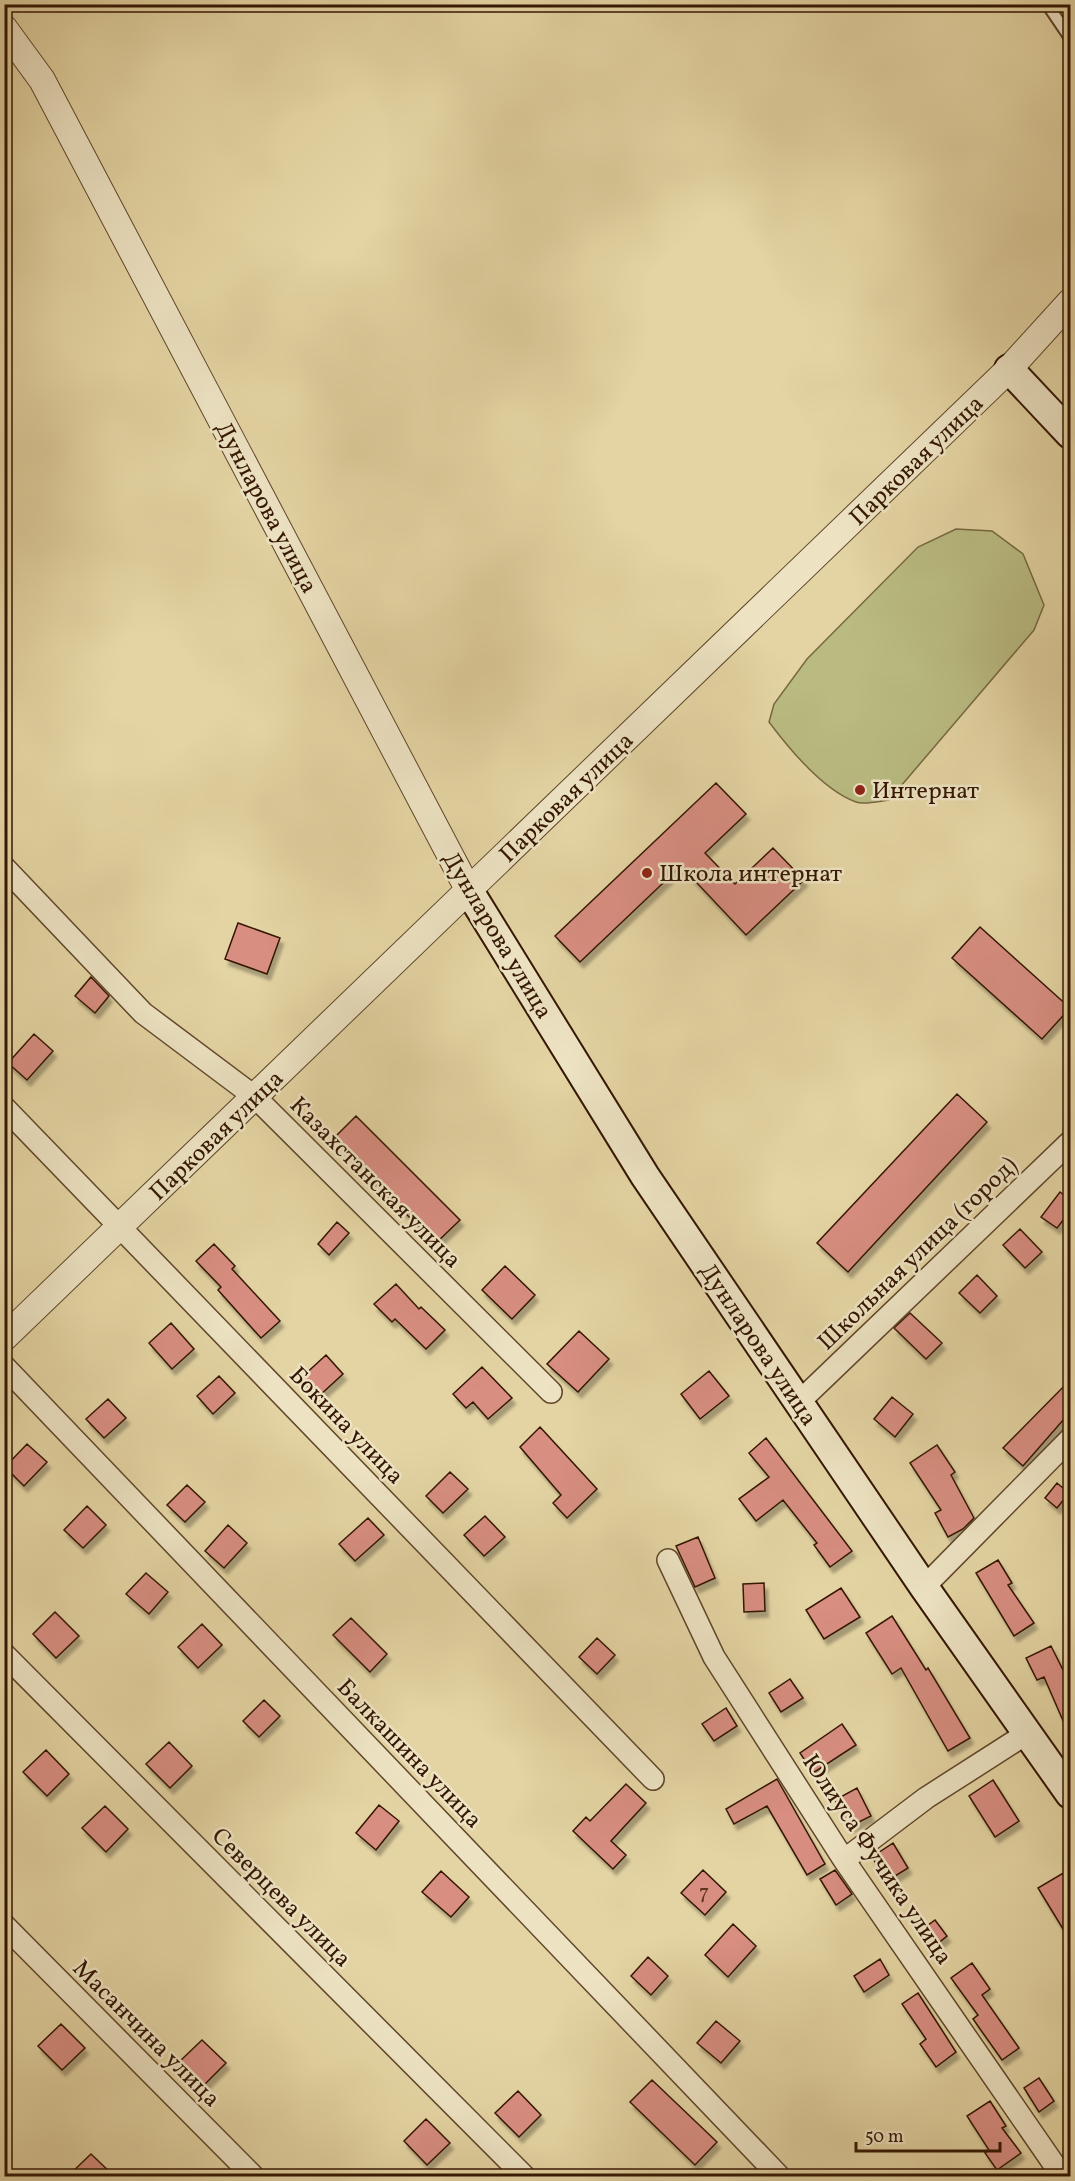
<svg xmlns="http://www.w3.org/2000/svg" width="1075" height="2181" viewBox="0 0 1075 2181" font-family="Vollkorn,serif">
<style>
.green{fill:#b9bb81;stroke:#766842;stroke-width:1.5}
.building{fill:#d88e81;stroke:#341603;stroke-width:1.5;filter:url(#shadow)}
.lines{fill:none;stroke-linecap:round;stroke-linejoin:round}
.service-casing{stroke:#60462b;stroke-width:14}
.minor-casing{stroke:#60462b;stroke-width:24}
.tertiary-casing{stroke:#60462b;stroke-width:28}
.secondary-casing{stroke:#341603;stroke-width:32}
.service{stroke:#ede3c3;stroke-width:10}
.minor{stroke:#ede3c3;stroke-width:21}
.tertiary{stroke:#ede3c3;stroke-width:26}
.secondary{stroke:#ede3c3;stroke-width:28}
.poi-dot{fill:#8f2418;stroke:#ede3c3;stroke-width:2}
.labels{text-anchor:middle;stroke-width:5;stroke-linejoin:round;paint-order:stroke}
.number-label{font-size:21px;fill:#5d3422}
.street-label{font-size:24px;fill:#341603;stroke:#ede3c3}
.poi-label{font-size:24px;fill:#341603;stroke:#ede3c3;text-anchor:start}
</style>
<defs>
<filter id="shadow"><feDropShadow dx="3.5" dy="6" stdDeviation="1.5" flood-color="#0004"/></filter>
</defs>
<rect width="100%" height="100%" fill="#e4d4a3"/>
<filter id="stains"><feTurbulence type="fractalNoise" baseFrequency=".00333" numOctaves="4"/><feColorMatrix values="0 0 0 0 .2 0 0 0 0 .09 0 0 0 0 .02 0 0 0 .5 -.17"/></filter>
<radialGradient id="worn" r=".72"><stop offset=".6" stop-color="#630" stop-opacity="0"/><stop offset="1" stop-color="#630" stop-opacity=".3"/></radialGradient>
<path class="green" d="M956,529L992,531L1023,554L1044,605L1034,630L889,800C880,801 864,805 856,802C823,790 790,750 769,722L774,704L807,659L918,547Z"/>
<path class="building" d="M716,783L746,814L705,853L735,884L773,848L804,880L746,935L681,866L580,962L555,936Z
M238,923L280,938L267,974L225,959Z
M980,927L1070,1008L1042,1039L952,958Z
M91,977L109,996L95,1013L75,996Z
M34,1034L53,1051L27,1080L8,1063Z
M957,1094L987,1122L848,1272L817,1243Z
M356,1116L460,1220L436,1243L368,1177L370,1174L334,1138Z
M1060,1192L1071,1200V1210L1057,1228L1041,1217Z
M337,1222L349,1233L329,1255L318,1244Z
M1020,1229L1042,1252L1025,1268L1003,1245Z
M214,1244L235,1266L232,1269L280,1321L261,1338L218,1290L221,1287L196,1261Z
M505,1266L535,1295L512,1319L482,1290Z
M977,1275L997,1296L980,1313L959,1293Z
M396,1284L419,1309L421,1307L445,1330L426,1349L395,1319L392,1322L374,1304Z
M910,1313L942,1343L926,1359L894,1328Z
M171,1323L194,1349L172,1369L149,1343Z
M579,1331L609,1359L578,1392L547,1364Z
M326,1355L343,1374L318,1397L301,1378Z
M482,1367L512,1398L488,1419L473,1402L466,1408L453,1394Z
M709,1371L729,1396L700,1419L681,1394Z
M219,1376L235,1393L213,1414L197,1396Z
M1071,1379V1411L1023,1466L1003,1448Z
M892,1397L913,1414L895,1437L874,1419Z
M108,1399L126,1418L104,1438L86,1419Z
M540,1427L597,1489L567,1518L553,1503L561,1495L520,1447Z
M766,1438L852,1551L830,1567L814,1545L817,1543L783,1500L756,1521L739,1499L769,1477L749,1453Z
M27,1444L47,1462L24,1486L5,1467Z
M937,1445L955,1472L951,1475L974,1518L963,1529L948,1537L935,1513L941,1510L910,1463Z
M450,1472L468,1489L443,1513L426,1496Z
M1057,1483L1069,1493L1057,1508L1045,1498Z
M187,1485L205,1502L185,1522L167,1505Z
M87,1506L106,1525L83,1548L64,1530Z
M485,1516L505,1537L484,1556L464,1535Z
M368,1518L384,1535L355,1561L339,1544Z
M228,1525L247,1543L224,1568L205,1551Z
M698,1537L715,1578L695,1587L676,1546Z
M998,1560L1012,1583L1008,1585L1034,1623L1014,1636L976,1573Z
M146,1573L168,1592L149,1614L126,1594Z
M764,1583L765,1611L744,1612L743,1584Z
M841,1588L860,1617L824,1639L806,1610Z
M55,1612L79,1636L56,1658L33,1634Z
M892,1616L926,1670L928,1668L970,1738L948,1751L901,1668L892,1674L866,1633Z
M351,1618L387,1654L370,1672L333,1635Z
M202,1624L222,1645L198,1668L178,1647Z
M597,1638L615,1655L597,1674L579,1657Z
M1051,1646L1071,1686V1739L1044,1677L1037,1680L1026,1658Z
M790,1679L803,1698L781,1712L769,1693Z
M264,1700L280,1716L259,1737L243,1721Z
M726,1708L737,1726L714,1741L702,1724Z
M842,1724L856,1745L813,1773L800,1753Z
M169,1742L192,1766L170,1788L146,1764Z
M46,1750L69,1774L47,1796L23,1772Z
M777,1779L825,1864L807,1875L767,1806L734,1824L726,1809Z
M993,1780L1019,1821L995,1837L969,1796Z
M626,1784L646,1803L611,1841L626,1855L613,1869L573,1831L586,1817L590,1821Z
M857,1788L871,1816L849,1827L835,1800Z
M379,1805L399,1821L376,1850L356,1833Z
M105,1806L128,1829L106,1852L82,1828Z
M893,1843L908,1868L887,1881L872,1857Z
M703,1870L726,1892L705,1915L681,1893Z
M835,1870L852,1894L836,1905L820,1879Z
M441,1871L469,1897L451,1917L422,1892Z
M1065,1872L1071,1881V1942L1038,1888Z
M935,1920L947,1936L932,1948L920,1931Z
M733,1924L756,1946L728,1977L705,1955Z
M648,1957L668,1976L651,1995L631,1976Z
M880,1959L889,1975L864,1992L854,1976Z
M972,1963L990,1989L982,1995L1019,2048L1002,2060L973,2019L978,2015L951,1978Z
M918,1993L956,2052L936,2067L920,2044L926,2039L902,2004Z
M716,2021L740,2041L721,2063L697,2043Z
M61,2024L85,2048L62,2070L38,2046Z
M202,2040L226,2063L203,2086L179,2062Z
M1039,2078L1054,2101L1039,2112L1024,2088Z
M652,2080L717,2142L695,2165L630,2102Z
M518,2091L541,2115L519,2137L495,2113Z
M990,2101L1006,2126L1002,2128L1021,2153L997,2170L985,2153L989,2150L967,2116Z
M426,2119L450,2143L427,2165L404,2141Z
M91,2154L114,2176H68Z"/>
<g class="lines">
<defs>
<path id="service" d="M1047,4L1070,38"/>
<path id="minor" d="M4,867L143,1013L255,1097L551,1392
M4,1107L653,1779
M4,1366L779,2176
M799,1402L1070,1142
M668,1560L714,1657L844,1860L1062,2176
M924,1587L1070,1439
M4,1654L524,2176
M844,1860L926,1798L1026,1734
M4,1925L253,2176"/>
<path id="tertiary" d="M4,28L42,80L469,891
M4,1338L1009,369L1070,302"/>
<path id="secondary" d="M1009,369L1070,434
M469,891L645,1176L924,1587L1070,1794"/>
</defs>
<use href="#service" class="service-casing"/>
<use href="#minor" class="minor-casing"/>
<use href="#tertiary" class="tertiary-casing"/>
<use href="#secondary" class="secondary-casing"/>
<use href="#service" class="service"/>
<use href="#minor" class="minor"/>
<use href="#tertiary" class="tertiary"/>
<use href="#secondary" class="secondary"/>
</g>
<g class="poi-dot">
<circle cx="860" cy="790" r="6"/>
<circle cx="647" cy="873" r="6"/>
</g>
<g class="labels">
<g class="number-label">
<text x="704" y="1899">7</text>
</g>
<g class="street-label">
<text transform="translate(916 460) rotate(-44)" y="8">Парковая улица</text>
<text transform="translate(267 507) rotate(62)" y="8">Дунларова улица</text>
<text transform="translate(566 797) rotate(-44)" y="8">Парковая улица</text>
<text transform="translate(498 935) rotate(59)" y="8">Дунларова улица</text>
<text transform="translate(216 1135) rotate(-44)" y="8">Парковая улица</text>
<text transform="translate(376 1182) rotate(45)" y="8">Казахстанская улица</text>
<text transform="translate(917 1253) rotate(-44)" y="8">Школьная улица (город)</text>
<text transform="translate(759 1344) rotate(56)" y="8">Дунларова улица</text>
<text transform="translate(347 1425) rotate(46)" y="8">Бокина улица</text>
<text transform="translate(410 1753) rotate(46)" y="8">Балкашина улица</text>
<text transform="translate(878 1859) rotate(56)" y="8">Юлиуса Фучика улица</text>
<text transform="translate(282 1897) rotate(45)" y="8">Северцева улица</text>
<text transform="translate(147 2033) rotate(45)" y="8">Масанчина улица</text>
</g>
<g class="poi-label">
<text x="872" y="798">Интернат</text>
<text x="659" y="881">Школа интернат</text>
</g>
</g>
<rect width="1075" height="2181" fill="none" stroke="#e4d4a3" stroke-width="24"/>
<rect x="6" y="6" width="1063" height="2169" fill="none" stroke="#341603" stroke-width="3"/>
<rect x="12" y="12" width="1051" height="2157" fill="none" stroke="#341603" stroke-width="1.5"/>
<path d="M856 2142v9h144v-9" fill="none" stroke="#341603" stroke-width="3"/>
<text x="865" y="2142" font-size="18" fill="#341603" stroke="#ede3c3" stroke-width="4.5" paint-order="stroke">50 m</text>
<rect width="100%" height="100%" filter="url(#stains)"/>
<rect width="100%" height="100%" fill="url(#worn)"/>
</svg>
